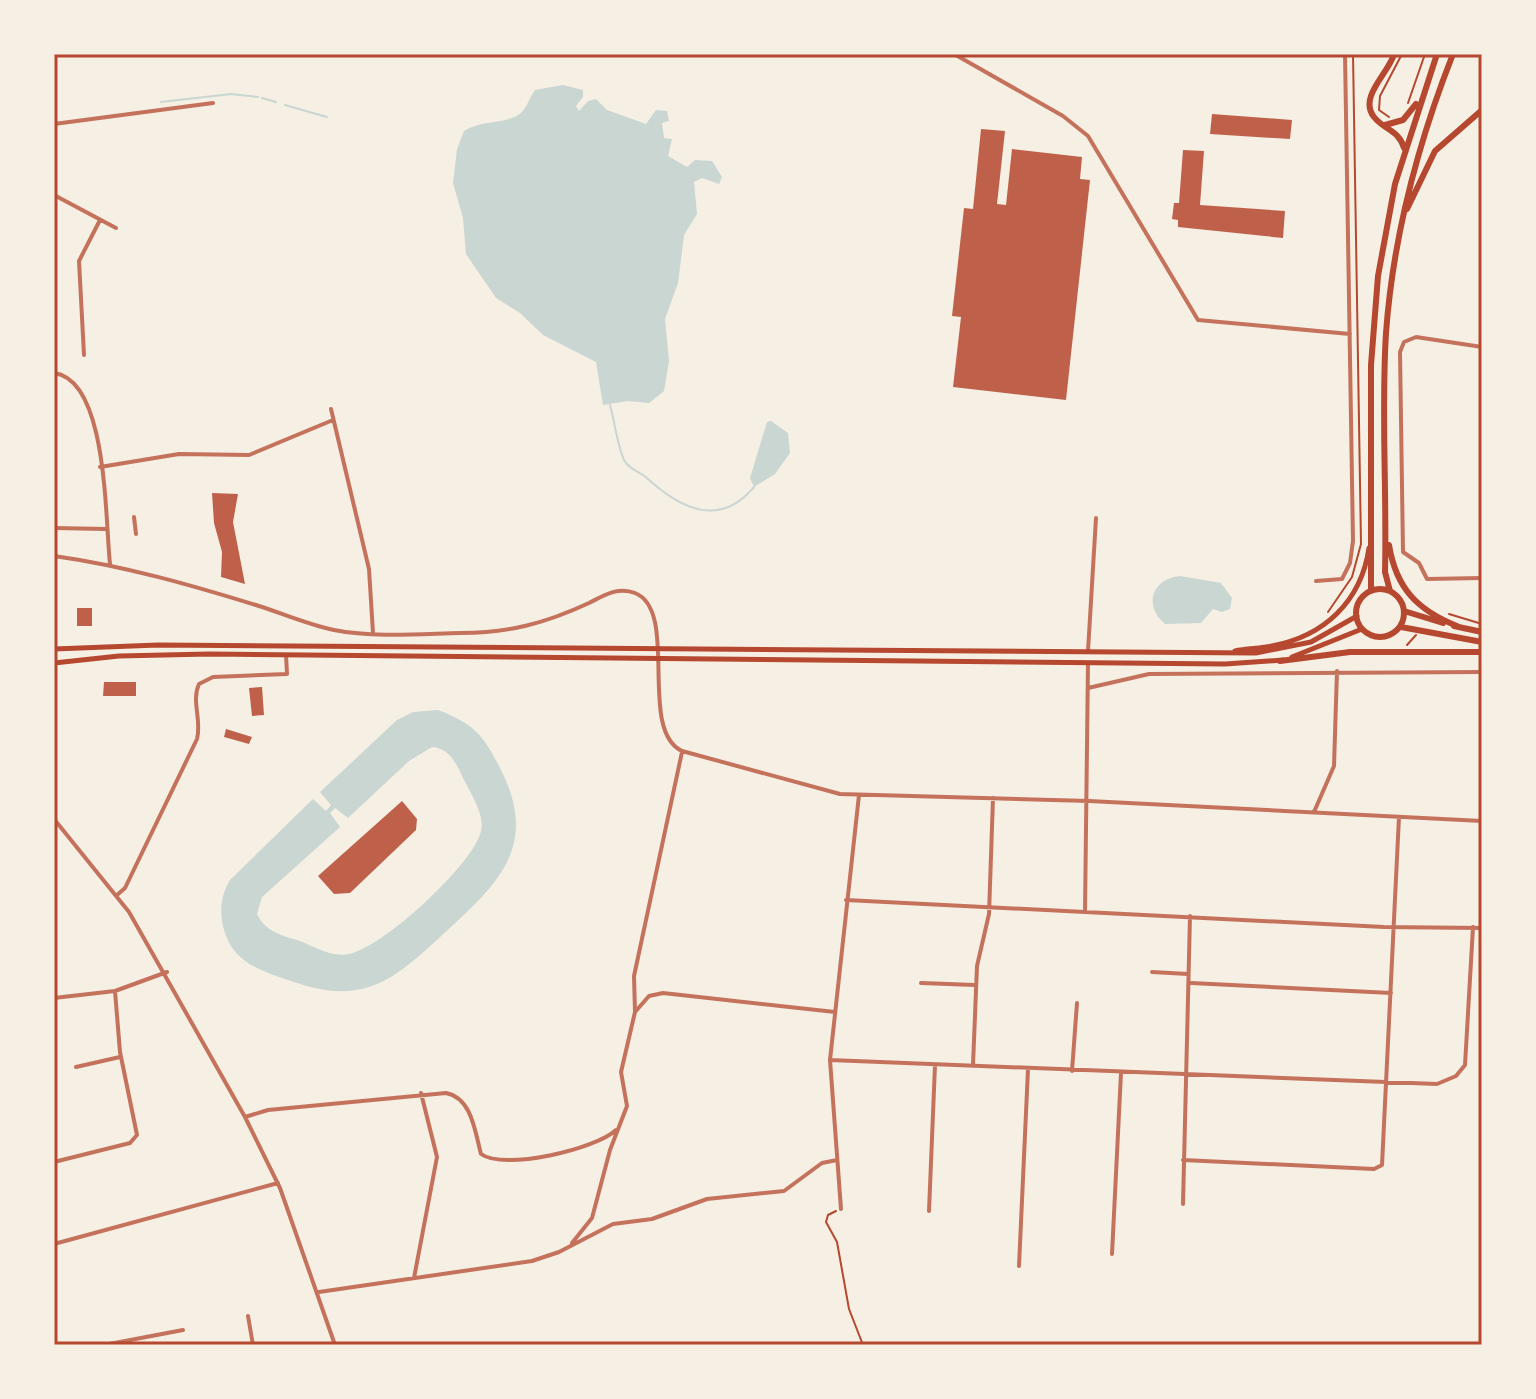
<svg xmlns="http://www.w3.org/2000/svg" width="1536" height="1399" viewBox="0 0 1536 1399" font-family="Raleway,sans-serif">
<style>
.water{fill:#c9d6d2;fill-rule:evenodd}
.lines{fill:none;stroke-linecap:round;stroke-linejoin:round}
.stream{stroke:#c9d6d2;stroke-width:2}
.building{fill:#bf614a}
.path{stroke:#b5482f;stroke-width:2}
.minor{stroke:#c5725c;stroke-width:4}
.secondary{stroke:#b5482f;stroke-width:5}
.primary{stroke:#b5482f;stroke-width:6}
.neatline{fill:none;stroke:#b5482f;stroke-width:3}
</style>
<rect width="100%" height="100%" fill="#f6efe4"/>
<path class="water" d="M563,85L583,90V97L576,106L579,111L588,101L596,99L607,110L646,124L656,110L667,111L669,121L662,123L664,138L672,139L668,156L687,167L695,160L712,161L722,177L719,184L702,178L694,182L697,214L684,235L678,283L665,319L669,361L664,391L649,403L628,401L603,405L596,362L543,335L520,313L496,298L466,254L463,218L453,183L457,149L464,131C480,120 509,124 521,113C527,107 530,97 535,90Z
M771,421L788,433L790,453L775,474L754,487L750,478L767,422Z
M1180,576L1221,583L1232,598L1230,609L1222,612L1213,609L1201,623L1165,624C1143,605 1152,579 1180,576Z
M438,710C475,725 483,734 501,770C541,850 494,887 438,939C415,960 387,986 356,990C331,994 308,987 285,979C265,972 246,966 233,949C219,928 217,901 230,880L313,799L326,811L331,805L320,792L397,720L413,712ZM432,747C450,748 457,765 464,780C471,794 485,815 481,831C474,864 382,948 349,954C331,958 314,946 297,940C280,935 265,931 257,914L262,897L340,827L330,813L335,808L348,818L409,761Z"/>
<g class="lines">
<path class="stream" d="M262,98L276,102
M161,102L231,94L258,97
M285,105L327,117
M610,405C615,423 617,444 624,460C629,470 641,472 648,479C681,509 720,528 754,487"/>
</g>
<path class="building" d="M1212,114L1292,120L1290,139L1210,134Z
M981,129L1005,131L997,204L1006,205L1012,149L1082,157L1080,179L1090,180L1066,400L953,387L961,317L952,316L964,208L973,209Z
M1183,150L1204,151L1200,205L1285,211L1283,238L1178,227V220L1172,219L1174,203H1179Z
M212,493L238,494L233,522L245,584L221,577L222,552L214,523Z
M77,608H92V626H77Z
M104,682H136V696H103Z
M262,687L264,715L252,716L249,688Z
M226,729L252,737L249,744L224,737Z
M402,801L417,819L416,830L350,893L334,894L318,876Z"/>
<g class="lines">
<path class="path" d="M283,54V55
M1408,103L1425,54
M1389,117L1379,110L1380,96L1402,54
M1328,612L1352,577L1361,544L1353,54
M1449,614L1482,624
M1407,645L1416,635
M836,1211L828,1215L826,1222L837,1242L849,1309L863,1345"/>
<path class="minor" d="M954,54L1063,116L1088,136L1198,320L1350,334
M54,124L213,103
M54,195L116,228
M1482,347L1416,337L1404,342L1400,352L1403,552L1419,563L1427,579L1482,578
M84,355L79,261L100,220
M54,373C108,380 105,520 110,564
M331,409L369,569L373,633
M100,467L179,454L249,455L333,420
M134,517L136,534
M54,528L106,529
M54,556C125,566 191,585 259,606C284,614 309,625 334,630C375,638 420,634 461,633C509,633 546,623 589,603C603,596 618,586 635,593C680,611 637,730 682,751L840,794L1089,801L1482,821
M1316,581L1342,579L1350,563L1353,541L1345,54
M1088,651L1096,518
M1088,688L1149,674L1482,672
M1314,812L1334,766L1337,671
M54,819L129,912L245,1117L280,1188L335,1345
M117,895L125,888L197,739C202,720 191,701 199,684L213,677L287,674L286,655
M846,900L1384,927L1482,928
M1085,912L1088,663
M1152,972L1188,974
M921,983L975,985
M1191,983L1391,993
M54,998L115,991L167,972
M635,1012L649,996L663,993L835,1012
M830,1060L1437,1084L1456,1076L1465,1065L1473,927
M973,1065L977,966L989,914L993,798
M76,1067L120,1057
M1072,1071L1077,1003
M245,1117L268,1110L446,1093C472,1098 475,1132 481,1154C504,1171 596,1149 616,1130
M1183,1160L1374,1169L1382,1165L1399,817
M54,1162L130,1143L137,1135L120,1052L115,991
M1183,1204L1190,916
M841,1209L830,1060L859,795
M929,1211L935,1065
M572,1243L592,1218L610,1150L627,1106L621,1072L635,1012L634,976L682,752
M54,1244L278,1183
M1112,1254L1121,1073
M1019,1266L1028,1069
M414,1278L437,1157L421,1093
M319,1292L532,1261L559,1252L613,1224L652,1219L707,1199L784,1191L822,1163L837,1160
M248,1316L253,1345
M104,1345L183,1330"/>
<path class="secondary" d="M54,649L158,645L1256,653L1311,642L1357,616
M1235,651C1247,648 1259,649 1272,646C1324,636 1361,602 1369,548
M1292,657L1362,629
M54,663L119,656L209,654L1225,664L1283,660"/>
<path class="primary" d="M1394,54C1389,73 1358,97 1374,117C1384,130 1399,130 1404,148
M1385,125L1403,120L1416,104
M1407,209L1435,151L1482,110
M1389,545C1396,588 1417,610 1457,626
M1356 613a24 24 0 1 1 48 0a24 24 0 1 1-48 0Z
M1371,591V365L1378,276L1395,184L1437,54
M1390,591L1385,572C1387,492 1381,412 1386,333C1393,237 1418,143 1453,54
M1404,611L1443,623
M1454,626L1482,632
M1401,627L1482,642
M1280,661L1350,652H1482"/>
</g>
<rect width="1536" height="1399" fill="none" stroke="#f6efe4" stroke-width="112"/>
<rect x="56" y="56" width="1424" height="1287" class="neatline"/>
</svg>
